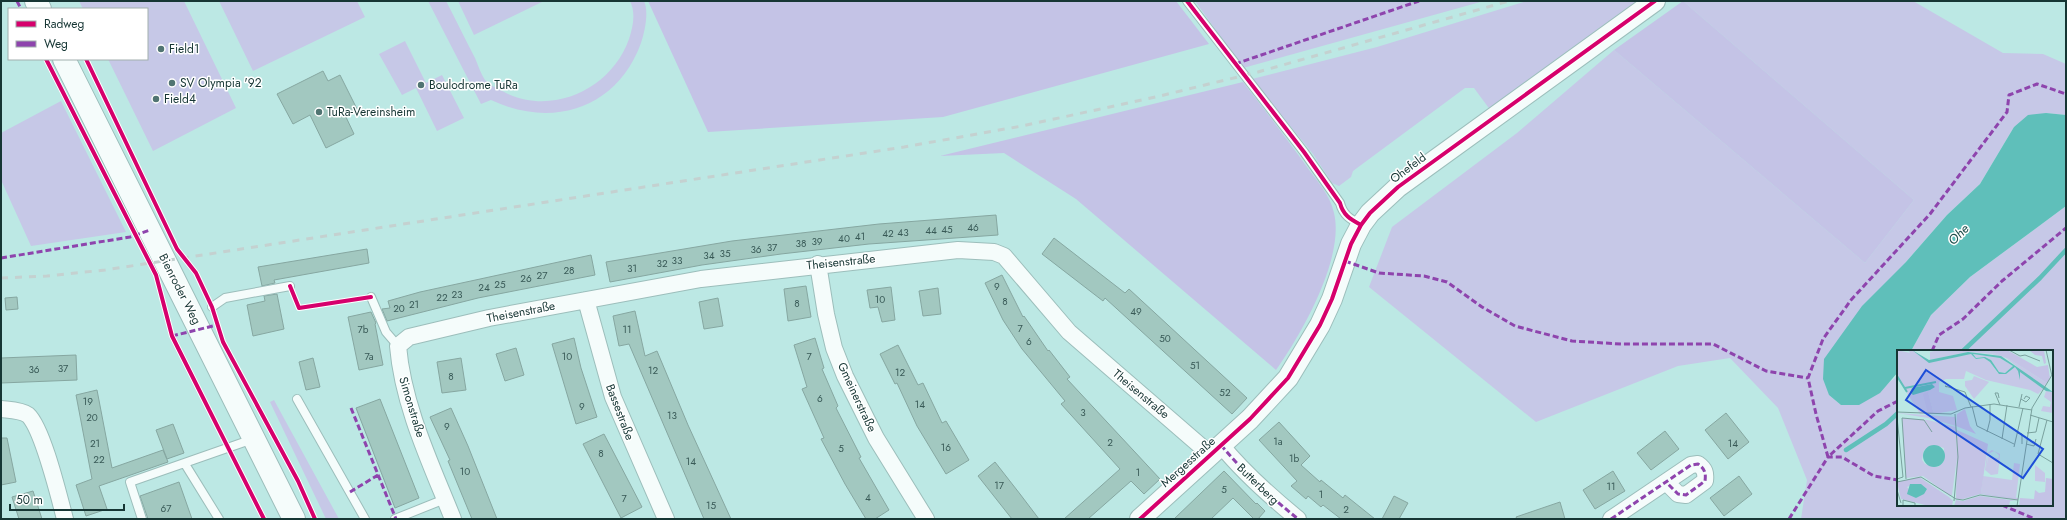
<svg xmlns="http://www.w3.org/2000/svg" width="2067" height="520" viewBox="0 0 2067 520" font-family="Jost,sans-serif">
<style>
.green{fill:#c6c8e7}
.forest{fill:#c4c3e6}
.water{fill:#5fbfba}
.lines{fill:none;stroke-linecap:round;stroke-linejoin:round}
.stream{stroke:#5fbfba;stroke-width:4.5}
.building{fill:#a2c8c0;stroke:#86a7a1}
.service-casing{stroke:#9cbebb;stroke-width:10}
.minor-casing{stroke:#9cbebb;stroke-width:18}
.tertiary-casing{stroke:#9cbebb;stroke-width:22}
.secondary-casing{stroke:#9cbebb;stroke-width:24}
.service{stroke:#f5fcfb;stroke-width:8}
.minor{stroke:#f5fcfb;stroke-width:16}
.tertiary{stroke:#f5fcfb;stroke-width:20}
.secondary{stroke:#f5fcfb;stroke-width:22}
.rail{stroke:#c4d1d0;stroke-width:3;stroke-dasharray:7 7;stroke-linecap:butt}
.quiet{stroke:#8e44ad;stroke-width:3;stroke-dasharray:6 3;stroke-linecap:butt}
.cycleway-casing{stroke:#fff;stroke-width:6}
.cycleway{stroke:#d6006c;stroke-width:4}
.poi-dot{fill:#507472;stroke:#fff;stroke-width:1.5}
.labels{text-anchor:middle;stroke-width:3;stroke-linejoin:round;paint-order:stroke}
.number-label{font-size:10px;fill:#395a57}
.poi-label{font-size:12px;fill:#163634;stroke:#fff;text-anchor:start}
.street-label{font-size:12px;fill:#163634;stroke:#fff}
.water-label{font-size:13px;font-style:italic;fill:#1e4f4c;stroke:#fff}
.inset-river{fill:none;stroke:#5fbfba;stroke-width:2}
.inset-road{fill:none;stroke:#7aa19e;stroke-width:1}
.view{fill:#1d4ed8;fill-opacity:0.15;stroke:#1d4ed8;stroke-width:2}
.inset-edge{fill:none;stroke:#163634;stroke-width:2}
</style>
<rect width="100%" height="100%" fill="#bce8e4"/>
<path class="green" d="M79,1H184L236,108L153,151L108,59H147V9H83Z
M219,1H357L365,17L253,71Z
M428,1H446C456,20 465,39 475,58C478,65 481,74 485,80C490,86 499,89 506,93C554,116 612,88 629,39C633,27 636,13 630,1H644C649,12 645,31 641,43C617,109 552,129 491,100L481,104Z
M458,1H544L474,35Z
M1195,1H1484L1243,68Z
M1527,1H1641L1491,111L1474,88H1465L1353,171L1351,177L1339,186L1332,183L1313,154L1252,79L1377,47Z
M1683,1H1913L2003,53L2043,54L2066,64V115L2046,113L2014,127L1980,184L1947,215L1906,262L1829,395L1841,405H1858L1895,378L1898,372V505H2052V351H1911L1931,315L1970,277L2066,206V519H1801L1807,480L1778,408L1730,358L1678,366L1536,422L1369,287L1392,227L1517,133L1614,50L1865,263L1914,200Z
M405,41L426,83L442,75L464,118L437,131L416,88L402,95L379,54Z
M61,101L126,232L31,246L1,180V133Z
M274,400L339,519H326L270,402Z"/>
<path class="forest" d="M648,1H1176L1209,44L943,117L708,132Z
M1683,1L1914,200L1865,263L1614,50Z
M1243,82C1264,109 1285,136 1305,164C1316,180 1330,194 1334,213C1345,258 1301,335 1276,370L1076,199L1004,153L940,156Z"/>
<path class="water" d="M2046,113L2066,115V206L1970,277L1931,315L1911,351H1898V372L1880,393L1859,405H1841L1829,395L1823,379L1824,359L1862,306L1906,262L1947,215L1980,184L2014,127L2028,115Z"/>
<g class="lines">
<path class="stream" d="M1963,351L2040,278L2066,250
M1846,450L1886,424L1898,413"/>
</g>
<path class="building" d="M323,71L328,81L340,75L357,109L345,115L354,134L326,148L310,115L293,124L277,94Z
M996,215L998,235L869,244L781,254L702,265L610,282L606,262L732,241L879,224Z
M1054,238L1125,293L1129,289L1247,398L1232,414L1105,298L1103,301L1042,254Z
M367,249L369,263L274,280L275,283L262,286L258,267Z
M591,255L595,275L478,298L387,321L382,309L390,308L388,301L420,292Z
M1002,275L1023,317L1024,316L1048,351L1049,350L1070,377L1067,379L1160,479L1144,494L1131,481L1088,519H1064L1120,469L1061,404L1065,401L1022,349L1003,320L985,283Z
M806,286L811,317L788,321L784,289Z
M891,287L895,320L882,322L878,307L870,308L867,290Z
M938,288L941,314L923,316L919,291Z
M277,294L284,329L253,336L247,305L265,301L264,296Z
M17,297L18,309L6,310L5,298Z
M718,298L723,326L704,329L699,302Z
M635,311L645,356L657,351L688,425L731,519H704L629,344L619,346L613,316Z
M371,312L376,323L375,324L383,365L359,370L348,317Z
M574,338L581,368L597,417L576,424L552,344Z
M815,338L824,368L822,369L838,406L836,408L861,457L859,458L889,510L875,519H866L845,484L821,439L824,438L802,389L807,387L794,345Z
M898,345L918,385L923,383L942,423L946,421L969,460L946,474L917,426L897,383L895,384L880,354Z
M516,348L524,375L505,381L496,354Z
M76,355L77,380L1,383V358Z
M313,358L320,387L306,390L299,362Z
M461,358L466,390L442,393L437,362Z
M97,390L112,468L163,450L168,462L99,486L107,509L86,516L76,485L92,479L76,395Z
M380,399L419,498L395,508L356,408Z
M451,408L468,446L497,519H472L448,461L450,460L430,417Z
M1726,413L1749,442L1728,459L1705,430Z
M1279,422L1310,456L1301,465L1320,482L1321,480L1343,498L1345,495L1375,519H1341L1323,505L1321,507L1308,496L1306,499L1291,486L1297,481L1259,440Z
M173,424L184,453L167,459L156,430Z
M1665,431L1679,449L1651,470L1637,453Z
M604,434L642,507L621,518L583,444Z
M1,438H7L16,482L1,485Z
M995,462L1020,494L1039,519H1012L978,476Z
M1224,471L1256,504L1257,503L1265,511L1258,519H1254L1233,498L1211,519H1174Z
M1613,471L1625,491L1595,509L1583,490Z
M1739,476L1752,494L1724,516L1710,498Z
M179,482L192,519H148L140,496Z
M33,491L42,519H19L12,497Z
M1394,496L1408,503L1399,519H1382Z
M1560,502L1565,519H1517L1516,517Z"/>
<g class="lines">
<defs>
<path id="service" d="M1187,1L1304,152L1340,203C1343,215 1350,219 1361,225
M371,297L386,332L398,346
M212,307L225,298L290,286
M297,399L365,519
M185,464L219,519
M142,519L130,482L253,439
M395,519L445,499"/>
<path id="minor" d="M818,264L826,314L834,348L845,376L876,438L926,519
M586,300L613,397L666,519
M1,409C9,410 21,410 28,415C43,429 59,497 65,519
M1221,445C1243,472 1271,497 1298,519
M453,519C431,464 403,406 398,346L409,337L489,318L701,279L958,250L994,252L1004,256L1069,332L1211,455
M1611,519L1691,465L1698,464C1705,469 1706,473 1705,481L1686,495L1678,494L1667,483"/>
<path id="tertiary" d="M1140,519L1250,419L1288,378L1320,325L1332,299L1351,244L1361,225L1370,213L1398,187L1655,1"/>
<path id="secondary" d="M36,1L40,9
M64,59L294,519"/>
</defs>
<use href="#service" class="service-casing"/>
<use href="#minor" class="minor-casing"/>
<use href="#tertiary" class="tertiary-casing"/>
<use href="#secondary" class="secondary-casing"/>
<use href="#service" class="service"/>
<use href="#minor" class="minor"/>
<use href="#tertiary" class="tertiary"/>
<use href="#secondary" class="secondary"/>
<path class="rail" d="M1,278L47,276L105,270L904,147L1022,126L1160,96L1258,72L1509,1"/>
<path class="quiet" d="M17,1L21,9
M1235,64L1419,1
M1,258L130,237L150,230
M1345,261L1379,273L1424,276L1447,282L1482,307L1515,326L1572,341L1621,344H1713L1766,371L1808,378
M172,336L217,325
M1932,351L1939,335L1963,319L2002,281L2066,228
M1898,401L1878,411L1828,457L1816,414L1808,378L1823,339L1851,300L1930,214L2007,112L2009,95L2037,84L2066,94
M351,408L396,519
M1221,445C1243,472 1271,497 1298,519
M350,492L378,475
M2002,505L2035,519
M1611,519L1691,465L1698,464C1705,469 1706,473 1705,481L1686,495L1678,494L1667,483
M1789,519L1828,457H1842L1874,476L1898,480"/>
<defs>
<path id="cycleway" d="M1187,1L1304,152L1340,203C1343,215 1350,219 1361,225
M46,59L156,275L172,336L264,519
M86,59L177,249L196,273L212,307L223,342L298,481L315,519
M290,286L299,308L371,297
M1140,519L1250,419L1288,378L1320,325L1332,299L1351,244L1361,225L1370,213L1398,187L1655,1"/>
</defs>
<use href="#cycleway" class="cycleway-casing"/>
<use href="#cycleway" class="cycleway"/>
</g>
<g class="poi-dot">
<circle cx="161" cy="49" r="4"/>
<circle cx="172" cy="83" r="4"/>
<circle cx="421" cy="85" r="4"/>
<circle cx="156" cy="99" r="4"/>
<circle cx="319" cy="112" r="4"/>
</g>
<g class="labels">
<g class="number-label">
<text x="973" y="231">46</text>
<text x="947" y="233">45</text>
<text x="931" y="234">44</text>
<text x="903" y="236">43</text>
<text x="888" y="237">42</text>
<text x="860" y="240">41</text>
<text x="844" y="242">40</text>
<text x="817" y="245">39</text>
<text x="801" y="247">38</text>
<text x="772" y="251">37</text>
<text x="756" y="253">36</text>
<text x="725" y="257">35</text>
<text x="709" y="259">34</text>
<text x="677" y="264">33</text>
<text x="662" y="267">32</text>
<text x="632" y="272">31</text>
<text x="569" y="274">28</text>
<text x="542" y="279">27</text>
<text x="526" y="282">26</text>
<text x="500" y="288">25</text>
<text x="997" y="290">9</text>
<text x="484" y="291">24</text>
<text x="457" y="298">23</text>
<text x="442" y="301">22</text>
<text x="880" y="303">10</text>
<text x="1005" y="305">8</text>
<text x="797" y="307">8</text>
<text x="414" y="308">21</text>
<text x="399" y="312">20</text>
<text x="1136" y="315">49</text>
<text x="1020" y="332">7</text>
<text x="363" y="333">7b</text>
<text x="627" y="333">11</text>
<text x="1165" y="342">50</text>
<text x="1029" y="345">6</text>
<text x="369" y="360">7a</text>
<text x="567" y="360">10</text>
<text x="809" y="360">7</text>
<text x="1195" y="369">51</text>
<text x="63" y="372">37</text>
<text x="34" y="373">36</text>
<text x="653" y="374">12</text>
<text x="900" y="376">12</text>
<text x="451" y="380">8</text>
<text x="1225" y="396">52</text>
<text x="820" y="402">6</text>
<text x="88" y="405">19</text>
<text x="920" y="408">14</text>
<text x="582" y="410">9</text>
<text x="1083" y="416">3</text>
<text x="672" y="419">13</text>
<text x="92" y="421">20</text>
<text x="447" y="430">9</text>
<text x="1278" y="445">1a</text>
<text x="1110" y="446">2</text>
<text x="95" y="447">21</text>
<text x="1733" y="447">14</text>
<text x="946" y="451">16</text>
<text x="841" y="452">5</text>
<text x="601" y="457">8</text>
<text x="1294" y="462">1b</text>
<text x="99" y="463">22</text>
<text x="691" y="465">14</text>
<text x="465" y="475">10</text>
<text x="1138" y="476">1</text>
<text x="999" y="489">17</text>
<text x="1611" y="490">11</text>
<text x="1224" y="493">5</text>
<text x="1321" y="498">1</text>
<text x="868" y="501">4</text>
<text x="624" y="502">7</text>
<text x="711" y="509">15</text>
<text x="166" y="512">67</text>
<text x="1346" y="513">2</text>
</g>
<g class="poi-label">
<text x="169" y="53">Field1</text>
<text x="180" y="87">SV Olympia '92</text>
<text x="429" y="89">Boulodrome TuRa</text>
<text x="164" y="103">Field4</text>
<text x="327" y="116">TuRa-Vereinsheim</text>
</g>
<g class="street-label">
<text transform="translate(1408 168) rotate(-37)" y="4">Ohefeld</text>
<text transform="translate(841 262) rotate(-6)" y="4">Theisenstraße</text>
<text transform="translate(180 289) rotate(63)" y="4">Bienroder Weg</text>
<text transform="translate(521 312) rotate(-11)" y="4">Theisenstraße</text>
<text transform="translate(1141 394) rotate(40)" y="4">Theisenstraße</text>
<text transform="translate(857 397) rotate(65)" y="4">Gmeinerstraße</text>
<text transform="translate(412 407) rotate(73)" y="4">Simonstraße</text>
<text transform="translate(620 412) rotate(69)" y="4">Bassestraße</text>
<text transform="translate(1188 462) rotate(-42)" y="4">Mergesstraße</text>
<text transform="translate(1258 484) rotate(44)" y="4">Butterberg</text>
</g>
<g class="water-label">
<text transform="translate(1958 234) rotate(-45)" y="5">Ohe</text>
</g>
</g>
<g transform="translate(1897 350)">
<rect width="156" height="156" fill="#bce8e4"/>
<path d="M0,0L13,3L11,0H15L34,12L74,4L79,9L87,8L93,12L101,23L109,24L118,17L146,39L141,44L133,40L89,30L69,21L67,29H49L42,32V42L56,46L60,60L37,64L31,43V64H23L0,27ZM34,35L33,40L17,44L13,42ZM41,0L92,1L112,9L150,33L146,37L109,8L94,4L71,2L33,10V2ZM76,4L103,8L116,16L108,23L102,22L94,10L88,7L79,8ZM77,26L92,32L77,49L68,36V31L75,30ZM149,41L156,42V63L144,61L146,56L153,57L154,52L147,47ZM0,63L58,67L59,76L31,68ZM5,68L31,70L59,77L60,107L55,145L53,146L26,126L9,128ZM41,96L47,98V111L41,117L28,114L25,110L27,100ZM95,100L103,104L101,124L94,125L88,120L90,103ZM97,101L102,105L99,122L101,108L91,107L89,120L91,104ZM117,113L123,114L119,148L84,143L86,126L115,130ZM138,115L148,123V132L138,131Z" fill="#c6c8e7" fill-rule="evenodd"/>
<path d="M64,0H110L140,17L151,15L153,29L150,33L112,9L92,1L66,2ZM132,0H147L149,13L147,14L145,6L138,5ZM31,42L37,64H31L26,44ZM68,59L73,76L79,84L59,76L60,64ZM60,80L91,94L84,143L121,148V150L83,144L66,149H59ZM22,127L52,147L56,151L55,156H32L4,149L0,132ZM18,134L30,139L19,148L10,137ZM149,128L156,129V156H122L123,148L137,149L138,140L142,143L148,142ZM83,146L120,151H113L112,156H57L59,150L66,151Z" fill="#c4c3e6" fill-rule="evenodd"/>
<path d="M15,0L32,10L71,2L104,6L156,42L149,41L123,22V30L121,21L118,17L109,24H102L93,12L87,8L79,9L74,4L32,13ZM76,4L103,8L116,16L108,23L102,22L94,10L88,7L79,8ZM35,34L38,37L33,40L16,45L13,42L15,38ZM26 106a11 11 0 1 1 22 0a11 11 0 1 1-22 0ZM13,134H24L30,139L27,144L19,148L10,144Z" fill="#5fbfba" fill-rule="evenodd"/>
<path class="inset-river" d="M0,26L10,42M8,38L39,32"/>
<path class="inset-road" d="M112,0L123,6L128,5L143,11M149,0L155,26M50,37L48,36L68,42L74,57M102,48L101,43H98L103,55M124,49L129,52L133,48L129,46L127,49M75,56L80,76L117,94M122,57L125,44M0,62L54,64L68,58L97,54L135,60M133,65L156,72M0,67L6,127L0,129M150,70L141,104L156,113M90,82L93,70V54M120,83L125,84V94M130,83L139,82L142,68M105,89L110,55M129,94L137,96L139,89M117,97L126,58M9,129L5,68L27,70L35,82M0,132L24,127L59,149L66,150L83,145L121,150M0,140L4,153M57,151L61,107L58,64M6,156V150L18,153V156M120,156L135,58L155,25"/>
<path class="view" d="M29,20L146,99L126,128L9,50Z"/>
<rect width="156" height="156" class="inset-edge"/>
</g>
<rect width="2067" height="520" fill="none" stroke="#163634" stroke-width="4"/>
<rect x="8" y="8" width="140" height="52" fill="#ffffff" stroke="#a2afae"/>
<rect x="16" y="21" width="20" height="6" fill="#d6006c" stroke="#a2afae"/>
<text x="44" y="28" font-size="12" fill="#163634">Radweg</text>
<rect x="16" y="41" width="20" height="6" fill="#8e44ad" stroke="#a2afae"/>
<text x="44" y="48" font-size="12" fill="#163634">Weg</text>
<path d="M10 504v6h114v-6" fill="none" stroke="#163634" stroke-width="2"/>
<text x="16" y="504" font-size="12" fill="#163634" stroke="#ffffff" stroke-width="3" paint-order="stroke">50 m</text>
</svg>
